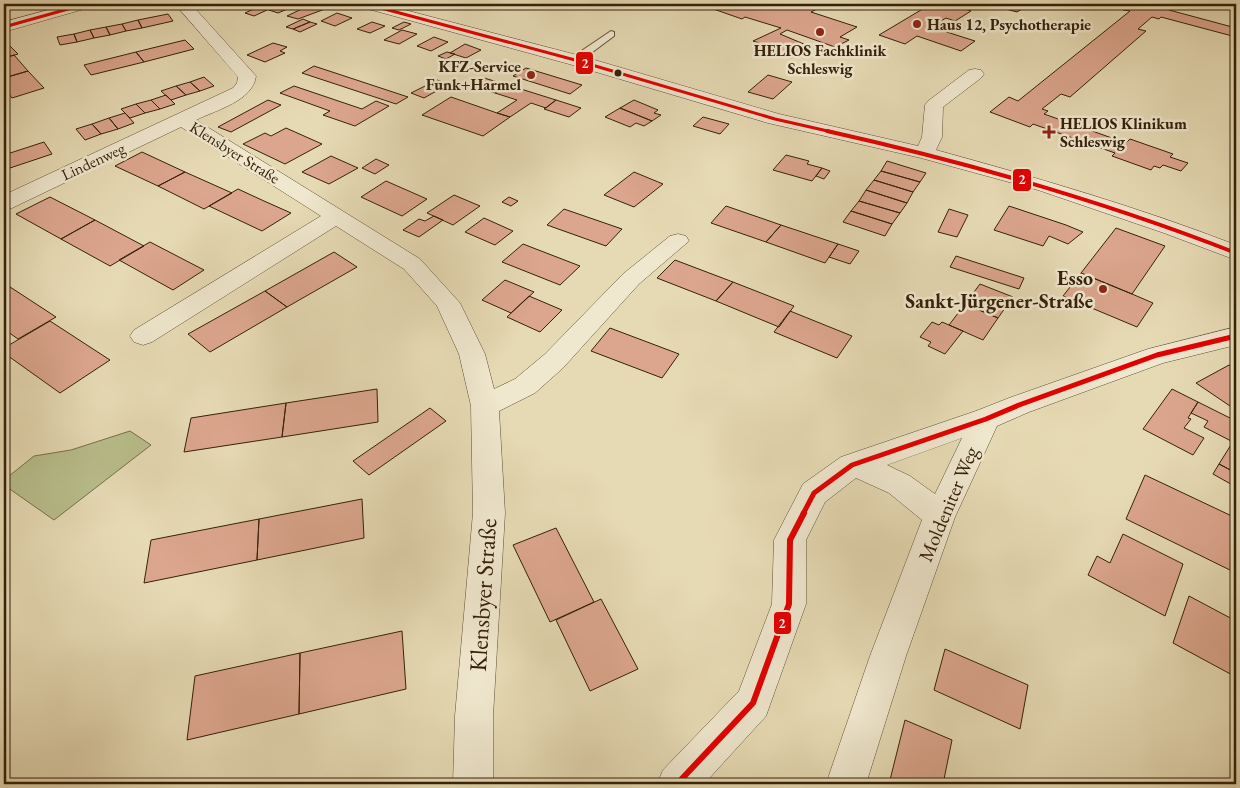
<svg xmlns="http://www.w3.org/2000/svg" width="1240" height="788" viewBox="0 0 1240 788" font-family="'EB Garamond',serif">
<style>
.green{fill:#b8be8b;stroke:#766f4a}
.building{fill:#dca68e;stroke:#35200a}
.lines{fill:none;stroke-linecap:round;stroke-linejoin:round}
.service-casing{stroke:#614e34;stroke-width:2}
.minor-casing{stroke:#614e34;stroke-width:1}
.service{fill:#efe7ce;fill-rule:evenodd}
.minor{fill:#efe7ce;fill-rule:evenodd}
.bus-1-far3-casing{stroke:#efe7ce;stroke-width:5.5}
.bus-1-far2-casing{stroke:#efe7ce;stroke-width:7}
.bus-1-far1-casing{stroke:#efe7ce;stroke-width:9}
.bus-1-casing{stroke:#efe7ce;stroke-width:10}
.bus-1-far3{stroke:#e30000;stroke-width:3}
.bus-1-far2{stroke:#e30000;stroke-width:4}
.bus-1-far1{stroke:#e30000;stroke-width:5}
.bus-1{stroke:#e30000;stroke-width:6}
.poi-dot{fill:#8f2418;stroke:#efe7ce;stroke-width:2}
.bus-dot{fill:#35200a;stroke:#efe7ce;stroke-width:2}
.labels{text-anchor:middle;stroke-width:5;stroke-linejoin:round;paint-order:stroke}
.far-poi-label{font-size:16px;font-weight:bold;fill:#35200a;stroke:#efe7ce;text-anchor:start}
.far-street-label{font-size:16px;fill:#35200a;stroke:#efe7ce}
.poi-label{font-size:20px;font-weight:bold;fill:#35200a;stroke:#efe7ce;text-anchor:end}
.street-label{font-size:20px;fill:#35200a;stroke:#efe7ce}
.near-street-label{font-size:24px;fill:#35200a;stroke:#efe7ce}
.line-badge{stroke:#efe7ce;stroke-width:2}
.badge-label{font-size:14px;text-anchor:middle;font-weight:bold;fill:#fff}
</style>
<rect width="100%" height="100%" fill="#e6dab4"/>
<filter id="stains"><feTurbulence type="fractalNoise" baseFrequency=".004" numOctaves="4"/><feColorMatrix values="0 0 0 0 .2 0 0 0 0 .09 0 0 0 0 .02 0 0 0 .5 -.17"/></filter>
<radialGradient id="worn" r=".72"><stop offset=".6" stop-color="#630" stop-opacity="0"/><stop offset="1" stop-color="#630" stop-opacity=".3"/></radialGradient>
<path class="green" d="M130,431L151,445L54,520L4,485V480L34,456L71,450Z"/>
<path class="building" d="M274,4H299L278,13L263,8Z
M312,4L325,9L298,19L287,16Z
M699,4L755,5L827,4L811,12L857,27L840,37L849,40L835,47L787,30L780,34L811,47L791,58L765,48L768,46L753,41L781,28L745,17L742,19Z
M931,4H969L962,8L971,11L955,21L946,18L931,27L975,41L961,51L917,36L905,44L879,35Z
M987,4H1030L1017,12Z
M1130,4H1155L1171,8L1169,10L1236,28V37L1161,17L1159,19L1152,17L1138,29L1146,31L1070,97L1061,94L1042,109L1048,111L1044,114L1126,143L1130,139L1173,154L1170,157L1188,163L1181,171L1163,165L1160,168L1154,166L1151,170L1112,156L1115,153L1033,124L1030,127L990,112L1009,97L1018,101L1130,11L1123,10Z
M258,7L267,10L254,16L245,13Z
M337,13L352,18L335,26L321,21Z
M168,14L173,21L142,28L138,20Z
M303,19L310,22L293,29L286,27Z
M138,20L142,28L126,31L122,24Z
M310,22L317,24L300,32L293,29Z
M372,22L385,26L370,33L357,29Z
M404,22L411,24L399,30L392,28Z
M122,24L126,31L110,35L106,27Z
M106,27L110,35L94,38L90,30Z
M90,30L94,38L77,42L74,34Z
M402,30L417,34L399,44L384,40Z
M74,34L77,42L60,45L57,37Z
M434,37L448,42L431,51L417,46Z
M4,40L18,54L4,58Z
M185,40L194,49L144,62L136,52Z
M273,43L287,47L280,51L285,53L265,62L247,55Z
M465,44L481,50L466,58L450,53Z
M136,52L144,62L91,75L84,65Z
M447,52L455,54L446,59L438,56Z
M14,55L28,71L4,78V58Z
M314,66L408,97L396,104L302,73Z
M526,68L582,85L570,94L513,76Z
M28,71L44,88L12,98L4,88V78Z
M768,75L792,82L773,99L748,92Z
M204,77L214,86L200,91L190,82Z
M484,78L508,85L495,93L472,85Z
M437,80L449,84L424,98L411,93Z
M190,82L200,91L186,95L176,86Z
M508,85L556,100L546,108L531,103L510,117L497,113L517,100L495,93Z
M176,86L186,95L171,100L161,91Z
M294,86L362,109L376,101L389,106L355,126L323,115L330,111L280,93Z
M166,95L175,104L160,109L151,100Z
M451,97L497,113L510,117L483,136L422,115Z
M151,100L160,109L145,113L136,104Z
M268,100L281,105L231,132L218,127Z
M556,100L581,108L569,117L544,109Z
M634,100L658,110L654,113L661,115L652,121L620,108Z
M136,104L145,113L130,118L121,109Z
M620,108L652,121L644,126L636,123L630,127L605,117Z
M125,113L134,123L118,129L109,118Z
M703,117L729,124L720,134L693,126Z
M109,118L118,129L101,134L92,124Z
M92,124L101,134L85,140L76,129Z
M286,128L322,144L285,164L243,144L265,133L271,136Z
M44,142L52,154L4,170V155Z
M142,152L185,172L158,186L115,166Z
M786,155L809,161L807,164L822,168L812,181L773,170Z
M331,156L358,168L329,184L302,172Z
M376,159L389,165L375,174L362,168Z
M887,161L926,173L920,182L881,171Z
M822,168L830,171L824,179L816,176Z
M881,171L920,182L913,192L874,180Z
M185,172L232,193L204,209L158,186Z
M634,172L663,184L634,207L604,195Z
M874,180L913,192L907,203L866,190Z
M386,181L427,199L402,216L361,197Z
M238,189L264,201L291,213L262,231L209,206Z
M866,190L907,203L900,213L859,201Z
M454,195L480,206L453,225L427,213Z
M50,197L95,220L61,239L16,214Z
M509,197L518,201L511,206L502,202Z
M859,201L900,213L892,224L851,211Z
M726,206L781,225L766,242L711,223Z
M1009,206L1066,225L1083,232L1068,244L1049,236L1043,246L994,230Z
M564,209L622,229L606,246L547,225Z
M949,209L968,215L957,237L938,232Z
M851,211L892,224L885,236L843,222Z
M434,216L443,220L419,237L403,230L419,219L425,221Z
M484,218L513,231L495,245L465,232Z
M95,220L144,246L110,266L61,239Z
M781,225L838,244L825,263L766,242Z
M1116,228L1165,246L1132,294L1081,273Z
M150,242L204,270L173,290L119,260Z
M523,244L580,266L560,285L502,262Z
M838,244L859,251L850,264L829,257Z
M334,252L357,267L287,307L265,291Z
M956,256L1024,278L1019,289L950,267Z
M675,260L733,282L716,301L657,278Z
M1081,273L1132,294L1153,303L1137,327L1063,296Z
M505,280L534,292L511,313L482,300Z
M733,282L794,306L779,327L716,301Z
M4,283L56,317L18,339L4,329Z
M980,284L1013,297L998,318L965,304Z
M265,291L287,307L210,352L188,334Z
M529,296L562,310L540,332L507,317Z
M965,304L998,318L983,340L949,325Z
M790,311L852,336L837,358L774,332Z
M50,321L110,360L60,393L4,353V348Z
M932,322L939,325L942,322L963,331L945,354L928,346L931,342L920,337Z
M610,328L679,354L662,378L591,351Z
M1229,365L1236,370V403L1230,406L1196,383Z
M377,389L378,422L282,437L286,403Z
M1172,389L1198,402L1188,418L1191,419L1184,428L1204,438L1193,455L1143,429Z
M1198,402L1236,421V436L1233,442L1204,427L1208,421L1191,413Z
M286,403L282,437L184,452L191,418Z
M430,408L446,421L369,475L353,461Z
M1234,440L1236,441V473L1219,464Z
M1219,464L1236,473V487L1213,474Z
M1145,475L1236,518V573L1126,519Z
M362,499L364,538L257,560L259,519Z
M259,519L257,560L144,583L151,540Z
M556,528L594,602L550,622L513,545Z
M1123,534L1183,564L1165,616L1088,575L1097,556L1110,563Z
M1189,596L1236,621V677L1173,643Z
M601,599L638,669L590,691L556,620Z
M402,631L406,689L299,714L300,653Z
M945,649L1028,685L1020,729L934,690Z
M300,653L299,714L187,740L195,676Z
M905,720L952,740L943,784H889Z"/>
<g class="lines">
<defs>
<path id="service" d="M611,31L614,32V36L579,62H571V58Z"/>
<path id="minor" d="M70,4H94L91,7L4,32V22Z
M175,4H191L256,76C253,101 216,110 196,120L420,259L460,303L485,354L494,389L515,379L545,354L623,274L670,236L678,234L686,236L689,241L639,284L563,368L535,393L499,411L505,513L493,716V784H453L455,716L473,513L471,406L459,354L437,306L404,269L336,226L152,342L143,345L134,342L130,336L134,330L321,216L181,127L12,208L4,209V195L233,88L237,83L238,77Z
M358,4H382L581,56L779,114L918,146L922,137L925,105L928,101L969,70L975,69L981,70L984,74L981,78L943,107L942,137L936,150C1038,178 1138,207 1236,245V260L1164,233L1038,190L921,158L768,123L569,64L361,7Z
M1236,327V345L1163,363L1029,412L997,426L955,517L906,656L866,784H826L870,656L922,520L889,493L856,478L825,502L806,540V604L766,716L704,784H657L663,770L739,691L772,604L774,540L803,484L841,457L976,411L1009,398L1148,349ZM962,438L935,494L910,476L887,465Z"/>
</defs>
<use href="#service" class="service-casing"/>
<use href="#minor" class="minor-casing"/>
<use href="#service" class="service"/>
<use href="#minor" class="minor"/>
<defs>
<path id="bus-1-far3" d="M366,4L575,60L775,119L832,132
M4,27L86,4"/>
<path id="bus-1-far2" d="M827,131C966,162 1103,201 1236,253"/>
<path id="bus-1-far1" d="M803,514L814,493L852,465L986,419L1019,405L1157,355L1236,336"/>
<path id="bus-1" d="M677,784L753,703L789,604L790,540L804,513"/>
</defs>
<use href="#bus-1-far3" class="bus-1-far3-casing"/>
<use href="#bus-1-far2" class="bus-1-far2-casing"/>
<use href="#bus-1-far1" class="bus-1-far1-casing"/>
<use href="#bus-1" class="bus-1-casing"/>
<use href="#bus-1-far3" class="bus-1-far3"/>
<use href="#bus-1-far2" class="bus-1-far2"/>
<use href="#bus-1-far1" class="bus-1-far1"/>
<use href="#bus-1" class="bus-1"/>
</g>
<g class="poi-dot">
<circle cx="917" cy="24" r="5"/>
<circle cx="820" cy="32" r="5"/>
<circle cx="531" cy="75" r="5"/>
<path d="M1046.5 124.5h5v5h5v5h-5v5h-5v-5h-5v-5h5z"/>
<circle cx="1103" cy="289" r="5"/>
</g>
<circle class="bus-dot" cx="618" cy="73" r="4.5"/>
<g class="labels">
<g class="far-poi-label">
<text x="927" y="30">Haus 12, Psychotherapie</text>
<text x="820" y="56" text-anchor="middle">HELIOS Fachklinik<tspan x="820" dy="18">Schleswig</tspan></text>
<text x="521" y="72" text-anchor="end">KFZ-Service<tspan x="521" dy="18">Funk+Harmel</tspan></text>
<text x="1060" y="129">HELIOS Klinikum<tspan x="1060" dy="18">Schleswig</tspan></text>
</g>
<g class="far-street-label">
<text transform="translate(235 152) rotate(32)" y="6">Klensbyer Straße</text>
<text transform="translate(93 161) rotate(-25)" y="6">Lindenweg</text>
</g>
<g class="poi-label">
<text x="1093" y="285">Esso<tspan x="1093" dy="23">Sankt-Jürgener-Straße</tspan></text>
</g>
<g class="street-label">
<text transform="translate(948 504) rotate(-67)" y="7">Moldeniter Weg</text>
</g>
<g class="near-street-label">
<text transform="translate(483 595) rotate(-86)" y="8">Klensbyer Straße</text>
</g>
</g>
<g class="line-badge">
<rect x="575" y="51" width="19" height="24" rx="5" fill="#e30000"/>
<rect x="1012" y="168" width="20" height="24" rx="5" fill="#e30000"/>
<rect x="773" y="611" width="19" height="24" rx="5" fill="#e30000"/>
</g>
<g class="badge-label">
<text x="585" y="68">2</text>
<text x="1022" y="184">2</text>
<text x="782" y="628">2</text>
</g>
<rect width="1240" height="788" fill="none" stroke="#e6dab4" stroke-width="20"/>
<rect x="5" y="5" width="1230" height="778" fill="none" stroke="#35200a" stroke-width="2.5"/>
<rect x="10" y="10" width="1220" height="768" fill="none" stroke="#35200a"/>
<rect width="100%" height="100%" filter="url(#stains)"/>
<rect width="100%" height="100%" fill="url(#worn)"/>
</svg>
